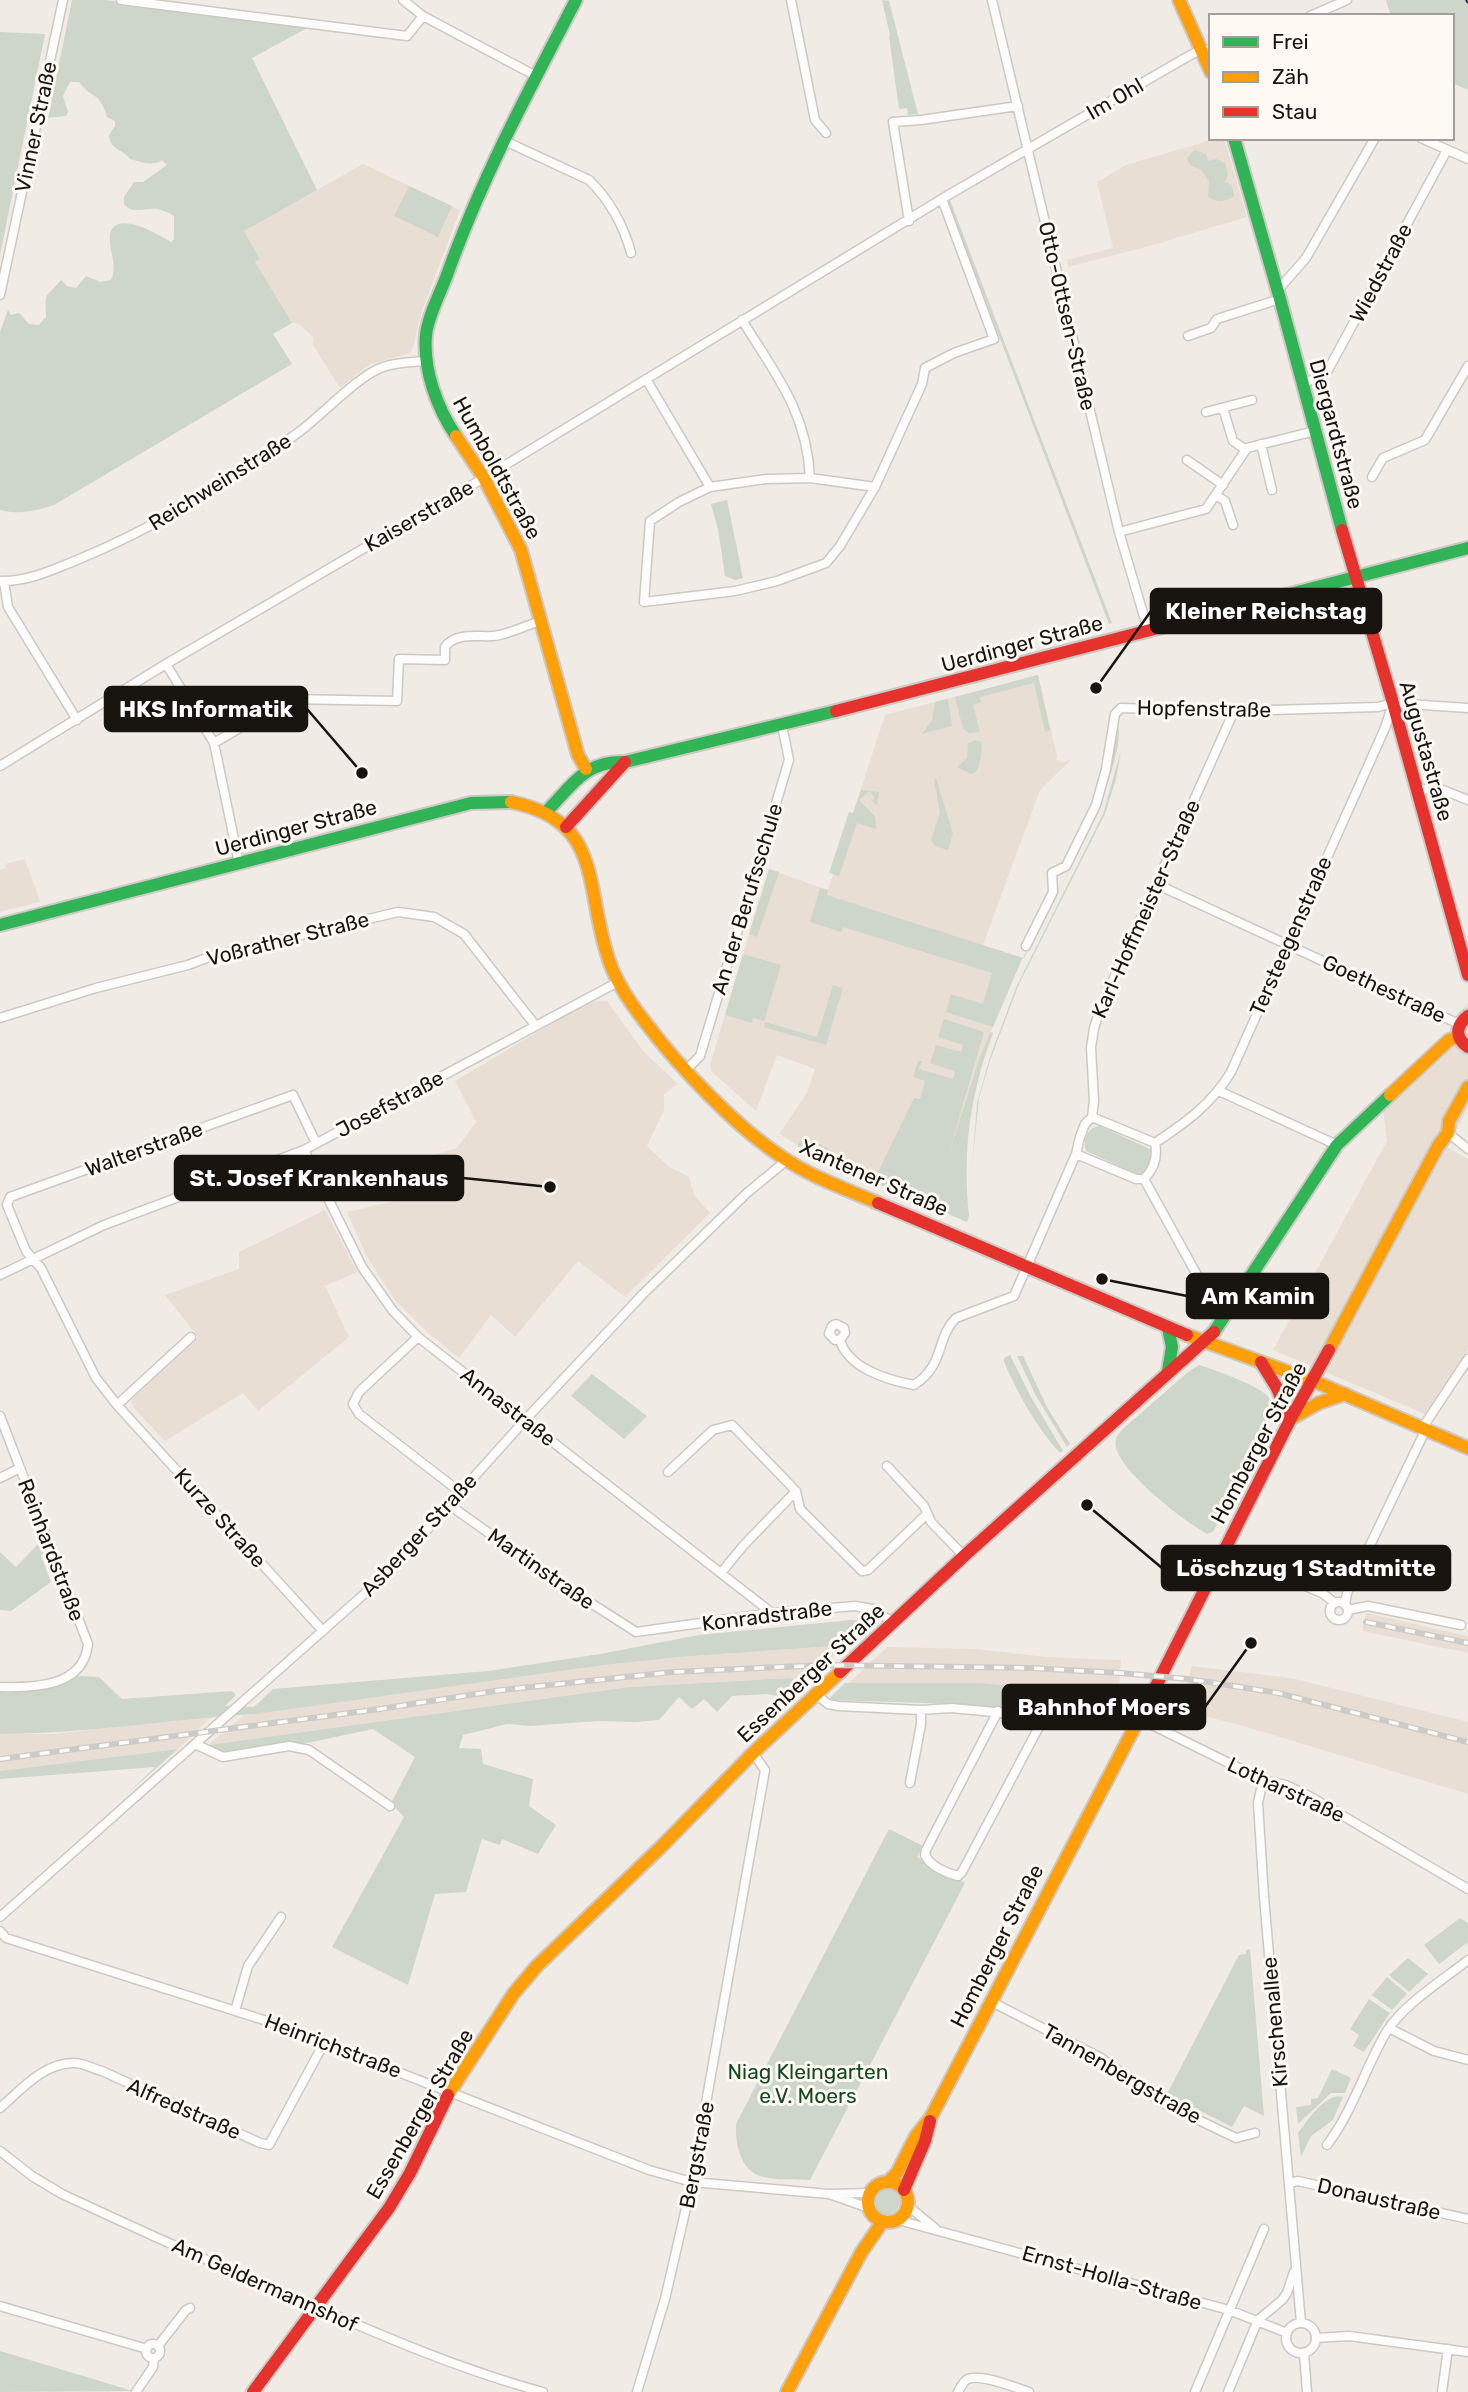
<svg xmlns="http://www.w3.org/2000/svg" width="1468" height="2392" viewBox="0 0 1468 2392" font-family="Rubik,sans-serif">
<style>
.built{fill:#e9ded4}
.green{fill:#cdd6c9}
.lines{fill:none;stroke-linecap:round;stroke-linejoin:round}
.ferry{stroke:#0b2d41;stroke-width:2;stroke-dasharray:9 7;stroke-linecap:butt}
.street-casing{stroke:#ccc8c3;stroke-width:11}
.fast-casing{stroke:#ccc8c3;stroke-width:16}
.slow-casing{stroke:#ccc8c3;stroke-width:16}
.jam-casing{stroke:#ccc8c3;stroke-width:16}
.street{stroke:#fdfcfb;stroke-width:8}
.fast{stroke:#30b455;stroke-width:12}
.slow{stroke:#ff9f0a;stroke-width:12}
.jam{stroke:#e5322d;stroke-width:12}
.rail-casing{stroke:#cccbc9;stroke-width:6}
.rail{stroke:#fff9f3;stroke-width:3.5;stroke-dasharray:10;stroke-linecap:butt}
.labels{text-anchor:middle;stroke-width:6;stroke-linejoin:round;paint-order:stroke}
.street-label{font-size:21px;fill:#181511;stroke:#fff9f3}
.park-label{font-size:21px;fill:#14481e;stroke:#fff9f3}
.leader{fill:none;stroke:#181511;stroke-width:2.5}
.callout-dot{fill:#181511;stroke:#fff9f3;stroke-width:2.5}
.callout{fill:#181511;stroke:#181511;stroke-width:2.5}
.callout-label{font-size:23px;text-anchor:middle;font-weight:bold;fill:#fff}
</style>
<rect width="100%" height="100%" fill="#f1ebe6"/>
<path class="built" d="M1218,138H1224L1247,217L1153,245L1068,267L1067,260L1113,248L1097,182L1126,165Z
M363,164L460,210L422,311L412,351L407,354L370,364L340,388L313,345L314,338L298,323H291L255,262L260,259L244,231Z
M1038,675L1057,756L1056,760L1065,762L1072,759L1040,790L983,945L1022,958L979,1060L948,1208L831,1164L779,1134L807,1093L815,1069L777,1055L756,1111L711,1071L710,1065L769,869L828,890L885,715Z
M25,859L40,902L0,912V870L6,868L5,864Z
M590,1001H607L644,1052L678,1084L664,1094V1110L647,1146L668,1166L689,1177L694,1195L710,1213L625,1297L578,1261L515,1337L491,1315L459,1358L427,1332L395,1300L367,1257L347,1212L395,1201L417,1179L426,1157L457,1148L476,1122L455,1081Z
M1468,1003V1108L1447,1147L1468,1159V1350L1425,1414L1273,1350L1387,1141L1383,1110L1444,1056L1458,1014Z
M325,1210L357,1272L325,1286L349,1337L258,1411L243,1393L165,1441L134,1408L131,1402L134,1397L198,1337L165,1295L239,1269V1252Z
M1366,1613L1468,1636V1653L1362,1631Z
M845,1645L805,1683L790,1678L629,1687L208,1745L244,1715L605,1665L679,1657Z
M887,1647L976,1649L1046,1657L1121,1660L1118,1702L1080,1692L848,1684Z
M1192,1666L1291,1678L1468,1722V1794L1240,1725L1180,1710Z
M212,1716L178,1749L0,1771V1734H52Z"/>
<path class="green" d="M72,0H105L309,27L252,58L317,190L244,231L260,259L255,262L292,323L273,334L292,364L54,505C35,511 20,515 0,510V332L8,310L11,315L19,313L29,324L39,325L46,317C45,289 45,300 61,280L67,286L76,288L86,276L101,282L111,280C117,267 111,255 110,242C107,204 158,234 171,242L174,239V216C169,213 163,210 157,209C145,207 132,215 124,204V197L134,182H143L167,165L162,160C152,167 141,162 130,159C123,149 110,150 109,135L115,126V121L107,117C99,90 92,100 79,82H70L63,96L68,112L66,116L48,118Z
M882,0L889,1L918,114L908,115L907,108L899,109L889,36L890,35Z
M1386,0H1468V90L1452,83V16H1391Z
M0,32L45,34L0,255Z
M1194,150L1206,154L1208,161L1217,159L1225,163L1228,175L1225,182L1232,185L1234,196C1226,202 1216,202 1208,197L1209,181L1201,170L1190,165L1187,158Z
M409,186L452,206L438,237L394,216Z
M948,195L1112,623L1109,624L946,197Z
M727,500L743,578L735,580L725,576L718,529L711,504Z
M1038,675L1050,730L1045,732L1034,683L980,697L981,702L973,705L980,732L969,733L963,729L955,697Z
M948,699L952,726L922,734L932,720L935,702Z
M1118,726C1124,744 1099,810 1090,830L1024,958L1022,959L993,1027L946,1012L951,994L983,1004L992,973L843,927L841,932L810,922L820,888L828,890L827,895L1023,958C1062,883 1106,811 1118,726Z
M976,740L981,742C983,752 980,764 976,772L971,774L957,767L967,758L968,743Z
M1121,750L1116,779L1105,814L1019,984L990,1061L979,1098L972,1167L977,1103L990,1057L1017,985L1103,814Z
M936,778L953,833L948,850L935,846L931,840L940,812L934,780Z
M861,790L879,792L877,805L872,801L875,798L869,791L859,800L875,816L876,829L857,823L839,876L829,873L849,812L853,813Z
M769,869L779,872L757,937L749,934Z
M743,954L781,965L764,1021L753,1018L752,1023L725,1015Z
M833,985L843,988L826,1045L764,1027L765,1022L817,1037Z
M944,1019L984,1032L948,1156L979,1060L990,1032L993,1033C970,1094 962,1152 969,1216L967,1222L831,1164L797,1146L804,1136L836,1153L835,1161L875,1178L914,1098L920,1099L925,1081L913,1077L918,1061H922L919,1069L953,1079L955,1071L930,1063L936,1045L961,1052L963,1045L938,1037Z
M1100,1126L1152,1150L1153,1155L1145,1173L1137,1174L1086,1151C1082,1140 1088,1126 1100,1126Z
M1197,1286L1222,1296L1224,1299L1211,1315L1203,1319L1185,1313L1192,1293Z
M1010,1355L1031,1397L1063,1451L1060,1453C1036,1427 1018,1394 1004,1362V1358Z
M1017,1356H1023L1048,1409L1070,1444L1067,1447L1036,1396Z
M1199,1365C1214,1370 1262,1386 1269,1398C1273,1406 1271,1413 1270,1420L1213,1532L1207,1534C1185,1522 1120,1472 1116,1447C1114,1438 1119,1433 1125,1427L1188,1372Z
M592,1374L647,1416L624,1439L571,1396Z
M41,1541L44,1542L46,1547L41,1556L51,1582L11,1611L0,1610V1552L16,1567Z
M852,1620L863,1621L866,1628L860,1639L847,1645L679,1657L605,1665L255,1714C169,1719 86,1734 0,1734V1692L47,1689L79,1676L99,1677L122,1699L232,1691L236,1695L225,1706L254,1707L273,1689L488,1671L600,1654L699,1635Z
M790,1678L805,1683L797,1691L793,1699L767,1694L732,1696L717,1712L704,1699L692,1709L679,1697L659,1720L636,1722L598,1721L530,1726L507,1724L463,1735L459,1748L481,1749L483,1764L533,1779L529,1806L556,1825L538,1854L502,1839L500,1845L482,1839L466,1892L435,1894L408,1985L332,1947L404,1817L391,1803L415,1757L373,1729L298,1745L280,1743L229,1754L211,1750L208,1745L629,1687Z
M845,1683H980L1080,1692L1127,1703L1123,1721C1025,1705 926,1703 828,1700Z
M178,1749L127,1794L155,1767L0,1779V1771Z
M889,1829L923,1846L917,1857L965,1883L810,2180C795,2179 775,2181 760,2176C740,2169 735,2142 736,2124Z
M1460,1918L1468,1923V1942L1439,1964L1424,1945Z
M1250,1949L1264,2116L1244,2106L1232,2127L1167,2094L1239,1955L1246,1954V1950Z
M1408,1958L1428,1974L1409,1992L1389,1975Z
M1387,1977L1407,1994L1392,2010L1372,1995Z
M1369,1999L1390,2013L1364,2052L1353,2046L1359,2035L1350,2029Z
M1332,2069L1351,2078L1345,2093H1331L1298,2124L1296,2107L1311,2105V2099L1318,2098Z
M1338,2096L1343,2097L1333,2120L1311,2136L1301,2157L1298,2133C1308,2120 1321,2099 1338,2096Z
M874 2201a13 13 0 1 1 26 0a13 13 0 1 1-26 0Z
M0,2351L133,2391L0,2392Z"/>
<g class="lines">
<path class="ferry" d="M1466,0L1468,3"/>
<defs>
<path id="street" d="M121,0L407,36L423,16
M403,0L423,16L536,76
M791,0L815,120L826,133
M992,0L1119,532L1148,630
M1310,16L1347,0
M1421,138L1468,159
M503,140L589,180C609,199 624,226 631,253
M909,221L893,122L921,120L1018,106
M1278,290L1306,258L1375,138
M0,295L63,0
M742,320C776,375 807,412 810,478
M1188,336L1211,328L1217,319L1280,299
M646,379L710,487L766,479L810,478L875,487
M1301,383L1319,378L1327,372L1447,150
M1223,408L1233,441L1246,450
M1206,412L1252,400
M1261,444L1272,490
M1187,460L1223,485
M1372,477L1383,458L1425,440L1468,366
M710,487L679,502L650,521L644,602L735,591L777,581L826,563L840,546L875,487L922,384L925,368L954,353L994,339L942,199
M1216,495L1225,501L1233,525
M1119,532L1206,509L1247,448L1315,431
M0,581C27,582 52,570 77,560C157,527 229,483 299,432C322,415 359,375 383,367C397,362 412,362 426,361
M4,582L8,607L77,720
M166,664L214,743L239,863
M214,743L289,699L397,701L399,659L445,660V647C455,632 478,637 493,636C508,635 526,625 541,621
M0,766L166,664L484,478L950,194L1187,57L1202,49L1211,51
M1417,790L1438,788L1468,800
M1156,884L1459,1024
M1026,946L1053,892L1052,873L1066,866L1096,805L1106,769L1115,714L1121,708L1234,711L1378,707L1393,703L1468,708
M0,1018L96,988L188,965L212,956L398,912L434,917L464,934L535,1025
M687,1069L700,1056L789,760L782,725
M1219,1091L1337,1145
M1092,1117L1155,1143C1158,1157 1154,1169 1144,1179
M1448,1133L1468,1149
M316,1143L293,1095L10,1197L7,1205L26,1251L41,1268L96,1378L117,1405L323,1631
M1155,1143C1185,1123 1212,1104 1231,1072L1385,728L1392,706
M304,1150L362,1267L393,1311L418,1337L772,1613
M1076,1154L1136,1179H1144
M1144,1179L1197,1275L1204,1283L1237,1300
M0,1275L104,1225L304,1150L618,982
M418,1337L359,1392L353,1404L359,1414L460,1492
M840,1340H835L829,1334L832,1326L836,1324L844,1328L845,1333L840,1340C848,1368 887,1380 914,1385C946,1364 935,1339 956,1318L1014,1296L1076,1154L1080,1137L1085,1124L1092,1117L1094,1101L1091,1048L1094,1028L1101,1007L1234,711
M117,1405L191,1337
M0,1416L88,1644C84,1687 34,1688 0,1687
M1421,1430L1468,1359
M887,1466L924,1506L931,1522L964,1556
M668,1472L713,1430L732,1425L796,1491L743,1546L721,1573
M0,1478L20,1468
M796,1491L800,1509L862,1571L868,1570L927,1514
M448,1504L555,1580L636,1632L772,1613L855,1606L873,1609L894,1623
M1224,1552L1322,1593L1335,1603
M1330 1611a9 9 0 1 1 18 0a9 9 0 1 1-18 0Z
M1345,1605L1347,1593L1425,1431
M1348,1610L1368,1606L1461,1625
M817,1695L828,1704L838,1706L921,1710L951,1708L1115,1723L1138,1718L1263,1780L1286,1785L1309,1796L1468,1889
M998,1711L926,1850L925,1855C930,1866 946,1873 958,1876L962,1872L1041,1723V1715
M197,1745L223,1757L289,1746L309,1750L390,1806
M1263,1780L1258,1803L1264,1897L1301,2323
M910,1783L921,1724V1710
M0,1917L389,1572L525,1420L643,1294L747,1193L787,1160
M0,1931L6,1938L270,2022L649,2170L692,2182L829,2194L870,2193
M990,2001L1101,2058L1161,2102L1236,2138L1255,2133
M235,2011L248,1966L281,1917
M1389,2028L1434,2051L1468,2060
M0,2108C21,2090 44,2062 75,2063C84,2063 93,2069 102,2071L260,2143L269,2145L324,2043
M1327,2145C1353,2111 1365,2068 1387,2031C1404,2004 1443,1980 1468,1960
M0,2151L32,2176L62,2194C139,2230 217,2265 295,2298C376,2333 457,2369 543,2392
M1290,2183L1298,2181L1468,2219
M829,2194L869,2208
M908,2206L935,2228
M898,2220L1229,2310L1287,2333
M0,2306L147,2349
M1286 2338a15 15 0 1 1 30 0a15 15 0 1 1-30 0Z
M1316,2338L1349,2336L1468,2352
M146 2351a7 7 0 1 1 14 0a7 7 0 1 1-14 0Z
M158,2346L186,2310L190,2308
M1304,2353L1307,2392
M136,2392L153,2367L154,2358
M637,2392L665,2299L692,2182L765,1770L753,1753
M958,2392C961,2387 963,2381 968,2379C980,2373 1016,2388 1029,2392
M1195,2392L1264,2229
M1228,2392L1258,2320L1282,2300L1287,2293L1294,2272
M1442,2392L1448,2349"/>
<path id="fast" d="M1234,138L1280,299L1342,530
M456,436C437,408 423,370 426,335C428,316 440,294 447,275C481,179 529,90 576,0
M1263,601L1468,548
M546,812C571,787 585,760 625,762L836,711
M0,925L471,803L511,802
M1168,1328L1172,1347L1168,1371
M1214,1332L1337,1145L1390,1095"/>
<path id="slow" d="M1179,0L1211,72
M456,436L484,478L521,550L578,755L586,769
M511,802C602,820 585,885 607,954C614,980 630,1003 646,1023C679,1067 736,1127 782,1157C811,1177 846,1189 878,1203
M1390,1095L1449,1040L1458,1037
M1187,1335L1316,1382L1468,1448
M1329,1350L1438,1146L1448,1133L1449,1121L1468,1087
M1294,1417L1319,1403L1345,1394
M448,2095L514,1993L537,1966L662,1846L753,1753L840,1672
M888,2182L897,2173L916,2136L931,2117L1152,1694
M868 2202a20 20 0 1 1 40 0a20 20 0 1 1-40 0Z
M787,2392L861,2253L883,2221"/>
<path id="jam" d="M1342,530L1393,703L1468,975
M836,711L1263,601
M566,827L625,762
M1468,1016C1455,1026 1455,1038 1468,1047
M878,1203L1187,1335
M1261,1362L1277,1388L1290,1420
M840,1672L964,1556L1214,1332
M1152,1694L1290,1420L1329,1350
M904,2190L925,2141L930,2121
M253,2392L389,2208L410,2173L448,2095"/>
</defs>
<use href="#street" class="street-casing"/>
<use href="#fast" class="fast-casing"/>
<use href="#slow" class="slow-casing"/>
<use href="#jam" class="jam-casing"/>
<use href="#street" class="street"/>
<use href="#fast" class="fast"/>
<use href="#slow" class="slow"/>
<use href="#jam" class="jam"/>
<defs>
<path id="rail" d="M1366,1622L1468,1643
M0,1759L380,1709L502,1690L673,1672L824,1665L1031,1668L1120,1673L1188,1679L1278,1693L1468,1742"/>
</defs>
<use href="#rail" class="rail-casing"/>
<use href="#rail" class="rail"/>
</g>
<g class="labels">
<g class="street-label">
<text transform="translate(1115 99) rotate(-30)" y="7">Im Ohl</text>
<text transform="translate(36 127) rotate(-78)" y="7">Vinner Straße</text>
<text transform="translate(1381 273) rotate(-62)" y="7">Wiedstraße</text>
<text transform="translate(1067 316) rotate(77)" y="7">Otto-Ottsen-Straße</text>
<text transform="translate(1336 434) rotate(75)" y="7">Diergardtstraße</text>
<text transform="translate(497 468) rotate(61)" y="7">Humboldtstraße</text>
<text transform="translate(220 482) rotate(-32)" y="7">Reichweinstraße</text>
<text transform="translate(419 516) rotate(-30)" y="7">Kaiserstraße</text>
<text transform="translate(1022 644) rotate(-15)" y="7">Uerdinger Straße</text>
<text transform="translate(1204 709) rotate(1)" y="7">Hopfenstraße</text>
<text transform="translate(1426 751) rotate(74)" y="7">Augustastraße</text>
<text transform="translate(296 828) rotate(-15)" y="7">Uerdinger Straße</text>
<text transform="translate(747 899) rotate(-73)" y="7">An der Berufsschule</text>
<text transform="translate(1146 909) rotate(-66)" y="7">Karl-Hoffmeister-Straße</text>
<text transform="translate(1291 936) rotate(-66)" y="7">Tersteegenstraße</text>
<text transform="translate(288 939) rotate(-14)" y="7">Voßrather Straße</text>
<text transform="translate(1384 989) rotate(25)" y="7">Goethestraße</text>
<text transform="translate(390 1104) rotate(-28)" y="7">Josefstraße</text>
<text transform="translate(144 1149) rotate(-20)" y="7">Walterstraße</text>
<text transform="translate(874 1178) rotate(24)" y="7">Xantener Straße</text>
<text transform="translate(508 1407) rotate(38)" y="7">Annastraße</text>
<text transform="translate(1259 1443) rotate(-62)" y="7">Homberger Straße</text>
<text transform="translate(220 1518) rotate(48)" y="7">Kurze Straße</text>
<text transform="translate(419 1535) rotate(-47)" y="7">Asberger Straße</text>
<text transform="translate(51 1550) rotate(69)" y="7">Reinhardstraße</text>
<text transform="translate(541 1569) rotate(35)" y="7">Martinstraße</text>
<text transform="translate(767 1616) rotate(-7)" y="7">Konradstraße</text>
<text transform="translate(811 1673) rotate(-43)" y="7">Essenberger Straße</text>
<text transform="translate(1286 1790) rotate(25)" y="7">Lotharstraße</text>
<text transform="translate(997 1946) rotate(-63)" y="7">Homberger Straße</text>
<text transform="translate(1275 2022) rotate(-95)" y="7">Kirschenallee</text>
<text transform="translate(333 2046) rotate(21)" y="7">Heinrichstraße</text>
<text transform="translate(1122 2074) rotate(30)" y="7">Tannenbergstraße</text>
<text transform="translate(184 2109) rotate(24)" y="7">Alfredstraße</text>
<text transform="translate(420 2114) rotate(-60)" y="7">Essenberger Straße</text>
<text transform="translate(697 2155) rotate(-79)" y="7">Bergstraße</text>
<text transform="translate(1379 2199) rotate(13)" y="7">Donaustraße</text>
<text transform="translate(1112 2278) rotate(16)" y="7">Ernst-Holla-Straße</text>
<text transform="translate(265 2285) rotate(24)" y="7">Am Geldermannshof</text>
</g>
<g class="park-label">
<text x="808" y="2079">Niag Kleingarten<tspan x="808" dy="24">e.V. Moers</tspan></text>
</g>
</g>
<path class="leader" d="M1096 688L1151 611M362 773L307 709M550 1187L463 1178M1102 1279L1187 1296M1087 1505L1162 1568M1251 1643L1205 1707"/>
<g class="callout-dot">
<circle cx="1096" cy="688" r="7"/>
<circle cx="362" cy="773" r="7"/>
<circle cx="550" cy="1187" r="7"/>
<circle cx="1102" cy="1279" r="7"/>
<circle cx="1087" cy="1505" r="7"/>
<circle cx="1251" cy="1643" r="7"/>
</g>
<g class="callout">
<rect x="1151" y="589" width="230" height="44" rx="7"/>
<rect x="105" y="687" width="202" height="44" rx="7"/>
<rect x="175" y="1156" width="288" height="44" rx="7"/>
<rect x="1187" y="1274" width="141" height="44" rx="7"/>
<rect x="1162" y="1546" width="288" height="44" rx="7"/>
<rect x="1003" y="1685" width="202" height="44" rx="7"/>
</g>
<g class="callout-label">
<text x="1266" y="619">Kleiner Reichstag</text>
<text x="206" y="717">HKS Informatik</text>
<text x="319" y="1186">St. Josef Krankenhaus</text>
<text x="1258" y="1304">Am Kamin</text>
<text x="1306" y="1576">Löschzug 1 Stadtmitte</text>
<text x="1104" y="1715">Bahnhof Moers</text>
</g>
<rect x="1209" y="14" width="245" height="126" fill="#fff9f3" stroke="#a39e99" stroke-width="2"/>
<rect x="1223" y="37" width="35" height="10" fill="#30b455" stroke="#a39e99" stroke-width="2"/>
<text x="1272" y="49" font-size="21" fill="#181511">Frei</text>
<rect x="1223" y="72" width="35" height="10" fill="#ff9f0a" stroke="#a39e99" stroke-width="2"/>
<text x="1272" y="84" font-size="21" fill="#181511">Zäh</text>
<rect x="1223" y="107" width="35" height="10" fill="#e5322d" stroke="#a39e99" stroke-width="2"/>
<text x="1272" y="119" font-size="21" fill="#181511">Stau</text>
</svg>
